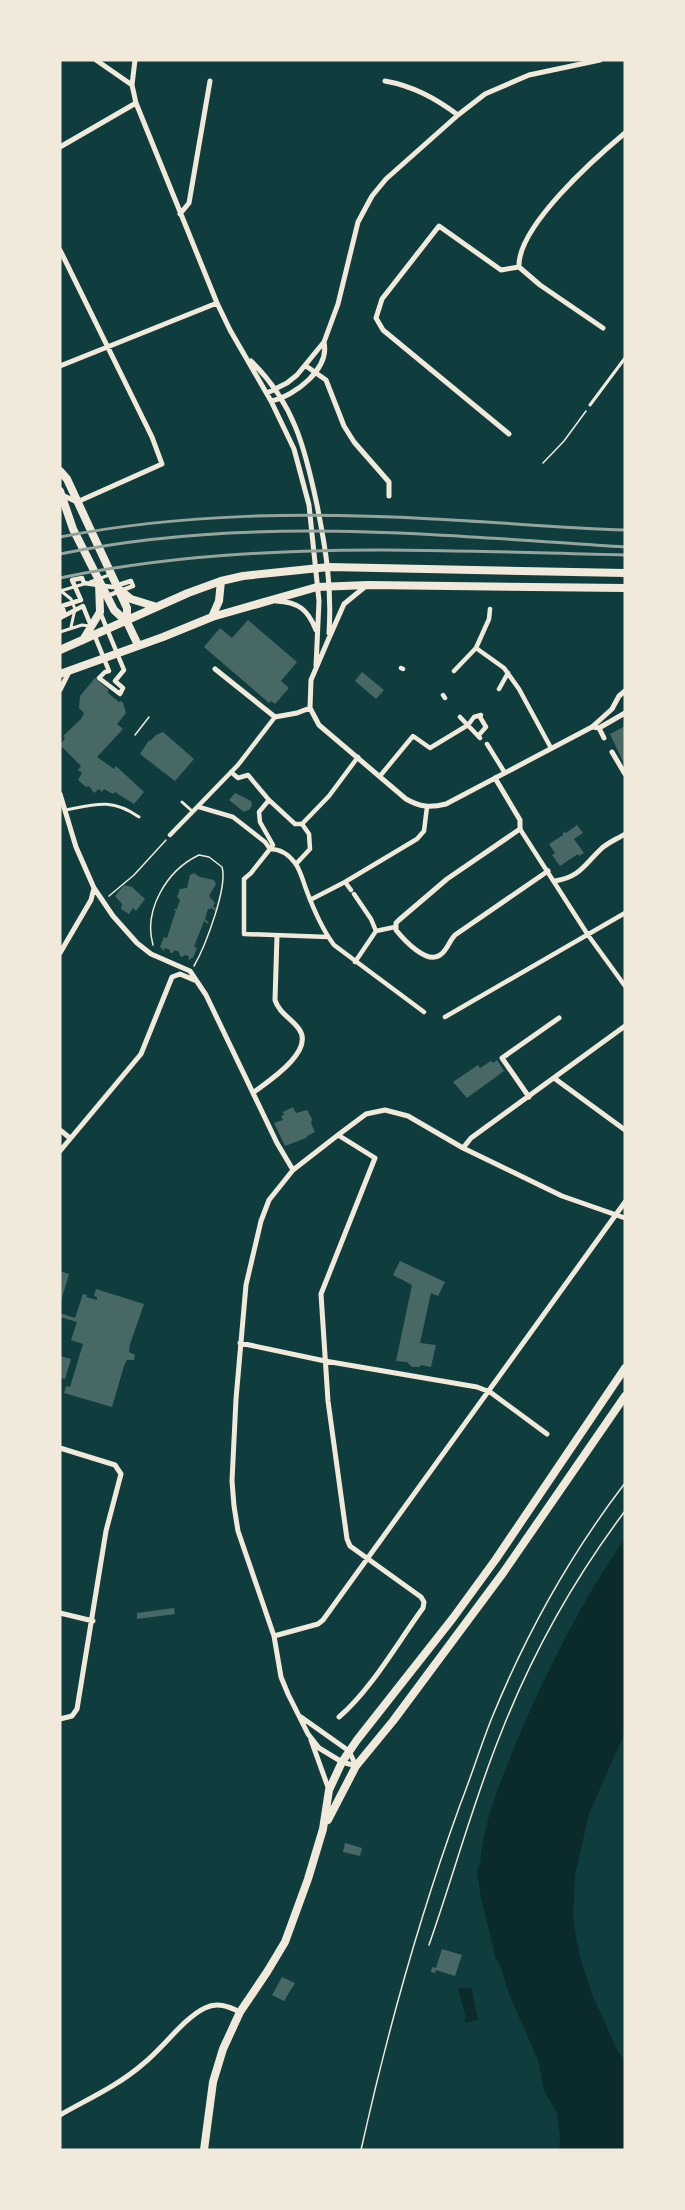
<svg xmlns="http://www.w3.org/2000/svg" width="685" height="2210" viewBox="0 0 685 2210" font-family="Manrope,sans-serif">
<style>
.water{fill:#0a2a2b}
.building{fill:#486865}
.lines{fill:none;stroke-linecap:round;stroke-linejoin:round}
.path{stroke:#f1e9da;stroke-width:1.5}
.service{stroke:#f1e9da;stroke-width:3}
.pedestrian{stroke:#f1e9da;stroke-width:4.5}
.minor{stroke:#f1e9da;stroke-width:5}
.secondary{stroke:#f1e9da;stroke-width:8}
.rail{stroke:#97a49c;stroke-width:3}
</style>
<rect width="100%" height="100%" fill="#0f3d3e"/>
<path class="water" d="M625,1538V1732L589,1814L575,1875L573,1920L580,1957L592,1994L618,2052L625,2060V2150H559L560,2138L557,2113L544,2091L538,2060L509,1994L499,1962L496,1960L480,1894C480,1884 477,1878 477,1869L480,1865C483,1822 500,1783 516,1743C546,1672 581,1602 625,1538Z
M471,1987L478,2020L465,2023L464,2019L466,2018L458,1989Z"/>
<path class="building" d="M248,620L297,662L281,681L289,688L275,704L271,701L269,703L204,647L220,628L232,638Z
M362,672L384,690L376,699L355,681Z
M95,678L109,690L107,692L119,702L121,701L123,703L126,713L117,724L123,729L97,757L114,769L116,766L144,792L134,804L115,792L113,794L104,789L102,792L99,789L94,793L89,786L86,787L78,780L82,773L78,770L81,766L60,745L65,738L63,736L81,719L84,713L79,708L80,696Z
M625,726V766L610,734Z
M163,732L194,759L175,781L140,754L149,740L150,741L156,735Z
M235,793L251,801L252,805L250,809L244,812L229,800Z
M577,825L583,833L574,839L584,853L579,856L578,854L560,866L552,855L555,853L549,844L563,835V832L566,833Z
M194,873L200,877L214,880L216,884L209,896L215,903L213,906L216,909L215,911L211,907V909H208L205,919L209,923L208,924L204,921L194,947L197,948L193,958H191L190,960L188,959L189,956L184,955L183,957L180,956L179,952L175,950L172,953H170V950L165,948L164,951L160,947L164,937L167,938L173,919L176,911L173,909H177L180,900L177,897L180,889L187,888L190,875Z
M124,885L132,887L145,899L136,911L133,908L129,914L121,909L122,904L115,896Z
M497,1060L504,1071L467,1098L453,1082L478,1065L480,1068L491,1061L493,1063Z
M293,1107L296,1113L307,1110L312,1119L311,1123L315,1132L307,1136L306,1138L285,1146L274,1123L283,1120L281,1116L284,1115L283,1112Z
M400,1261L445,1282L438,1296L431,1293L420,1343L436,1345L431,1367L421,1365L419,1367H412L407,1362L396,1361L412,1285L393,1275Z
M60,1271L69,1274L61,1301H60Z
M96,1289L144,1304L130,1344L129,1352L135,1355L134,1360H127L124,1366L112,1407L64,1393L66,1386L70,1387L83,1344L71,1340L77,1322L60,1317V1313L75,1318L83,1294L87,1295L86,1297L97,1300V1297L94,1296Z
M60,1356L71,1359L65,1379L60,1378Z
M174,1608L175,1614L137,1619V1613Z
M345,1843L362,1848L360,1856L343,1852Z
M442,1949L462,1955L455,1976L436,1970L435,1973L431,1972L432,1967L436,1968Z
M282,1977L295,1983L284,2001L272,1995Z"/>
<g class="lines">
<path class="path" d="M543,463L564,441L586,411
M135,735L149,717
M109,896L134,875L166,840
M153,945C143,910 167,870 199,855L209,857L222,867C228,887 205,947 194,966
M429,1945C454,1874 473,1802 501,1733C532,1654 574,1579 625,1511
M361,2150C387,2033 419,1918 460,1805C471,1777 480,1748 491,1720C525,1636 570,1555 625,1483"/>
<path class="service" d="M590,405L625,358
M90,582L109,575
M60,591L84,584
M61,591L71,599L75,609L71,627
M60,632L82,625L90,626
M182,802L192,811
M66,810C96,804 112,798 139,817"/>
<path class="pedestrian" d="M490,609L489,619L476,648L504,668L519,689L551,748
M60,613L64,612L62,606L81,600L72,580L82,578L84,583L112,587L131,581L133,586L107,596
M60,618L83,606L91,626
M94,634L109,671L105,672L99,678L120,694L123,688L115,681L124,670L100,612
M401,668L403,669
M454,671L476,648
M499,689L508,673
M443,695L445,698
M460,717L480,738
M478,736L486,727L480,717
M487,744L505,773
M231,772L238,778L248,775L269,800L259,812L260,822L273,845L270,849
M380,776L413,736L430,748L468,725L474,717L481,715
M269,800L295,824H302L309,834L310,849L296,864
M199,807L233,817L265,842L270,849C280,849 289,855 295,863C300,869 303,881 306,889C313,908 322,929 334,945L424,1012
M302,824L329,796L358,757
M520,829L588,935L625,986
M170,835L238,765L275,717
M270,849L251,873L244,879V934L328,937
M345,882L351,890
M354,894L371,919L376,931
M310,900L345,882L417,839L424,831L427,807
M355,962L376,931L395,927
M445,1017L625,913"/>
<path class="minor" d="M96,60L132,85
M135,60L132,85L136,103L217,303L230,330L271,401L294,449L309,505L312,534L319,601L316,666
M385,81C413,86 435,98 458,115
M60,147L136,103
M180,214L189,203L210,81
M60,250L152,437L162,464L77,502L62,495
M603,328L540,285L519,267C517,227 595,158 625,133
M251,361C294,403 305,448 317,505C326,550 332,587 329,633
M60,366L217,303
M306,366L326,380L344,426L354,442L389,482V496
M267,393L287,383L297,375L324,342L338,304L358,222L372,196L386,179L458,115L485,94L529,75L600,60
M271,401C295,396 330,369 324,342
M509,434L383,330L376,318L382,299L439,226L501,270L519,267
M366,586L344,604L329,638L311,680L310,708L319,725L406,799C420,807 430,808 446,804L592,727L612,709L619,696L625,691
M276,601C299,602 308,610 316,630
M215,669L275,717L297,713L310,708
M60,690L70,670
M592,727L599,728L625,713
M599,728L604,738
M612,752L625,774
M495,778L520,820V829L447,879L399,920L396,923V930C404,940 427,965 440,955C447,951 449,941 455,935L548,871
M60,794L76,847L94,888L113,916L137,943L151,954L190,971L206,995L277,1143L293,1170
M555,881C580,877 584,865 601,849C607,843 617,839 625,834
M60,953L91,900L94,888
M554,1078L625,1130
M254,1092C269,1081 315,1051 299,1029C291,1018 279,1013 275,1000L277,936
M529,1097L502,1058L559,1018
M60,1130L70,1138
M338,1135L375,1158L321,1294L328,1401L347,1539L350,1546L421,1597L424,1602L423,1608C398,1642 371,1690 339,1717
M463,1148L471,1138L625,1026
M60,1151L141,1054L172,977L180,974L194,980
M240,1343L325,1361L477,1387L490,1392L547,1434
M60,1448L115,1465L121,1474L106,1531L77,1709L72,1716L60,1719
M60,1613L93,1621
M274,1636L318,1624L323,1620L625,1202
M301,1717L349,1751L356,1766
M311,1740L329,1790
M356,1766L342,1762L319,1748L308,1734L288,1694L281,1677L274,1636L238,1531L234,1506L232,1481L236,1399L246,1285L261,1221L269,1200L293,1170L338,1135L366,1114L385,1110L408,1116L463,1148L562,1196L625,1218
M60,2115C88,2099 119,2085 143,2064C162,2049 185,2017 205,2008C217,2002 228,2006 240,2012"/>
<path class="secondary" d="M60,471L67,479L127,608V622L138,645
M60,491L73,529L114,610L127,622
M120,590L131,599L157,607
M212,617L219,601L221,581
M83,640L100,612L99,582
M60,650L188,593L221,581L243,576L329,567L625,573
M60,674L163,637L212,617L317,587L368,585L625,588
M328,1820L356,1766L393,1721L503,1573L625,1396
M204,2150L213,2082L223,2049L240,2012L267,1972L285,1942L308,1879L323,1829L329,1790L342,1762L357,1740L453,1618L496,1559L625,1368"/>
<path class="rail" d="M60,537C183,513 309,512 433,519C497,522 561,528 625,530
M60,554C246,515 437,535 625,547
M60,578C245,539 438,551 625,555"/>
</g>
<rect width="685" height="2210" fill="none" stroke="#f1e9da" stroke-width="123"/>
</svg>
